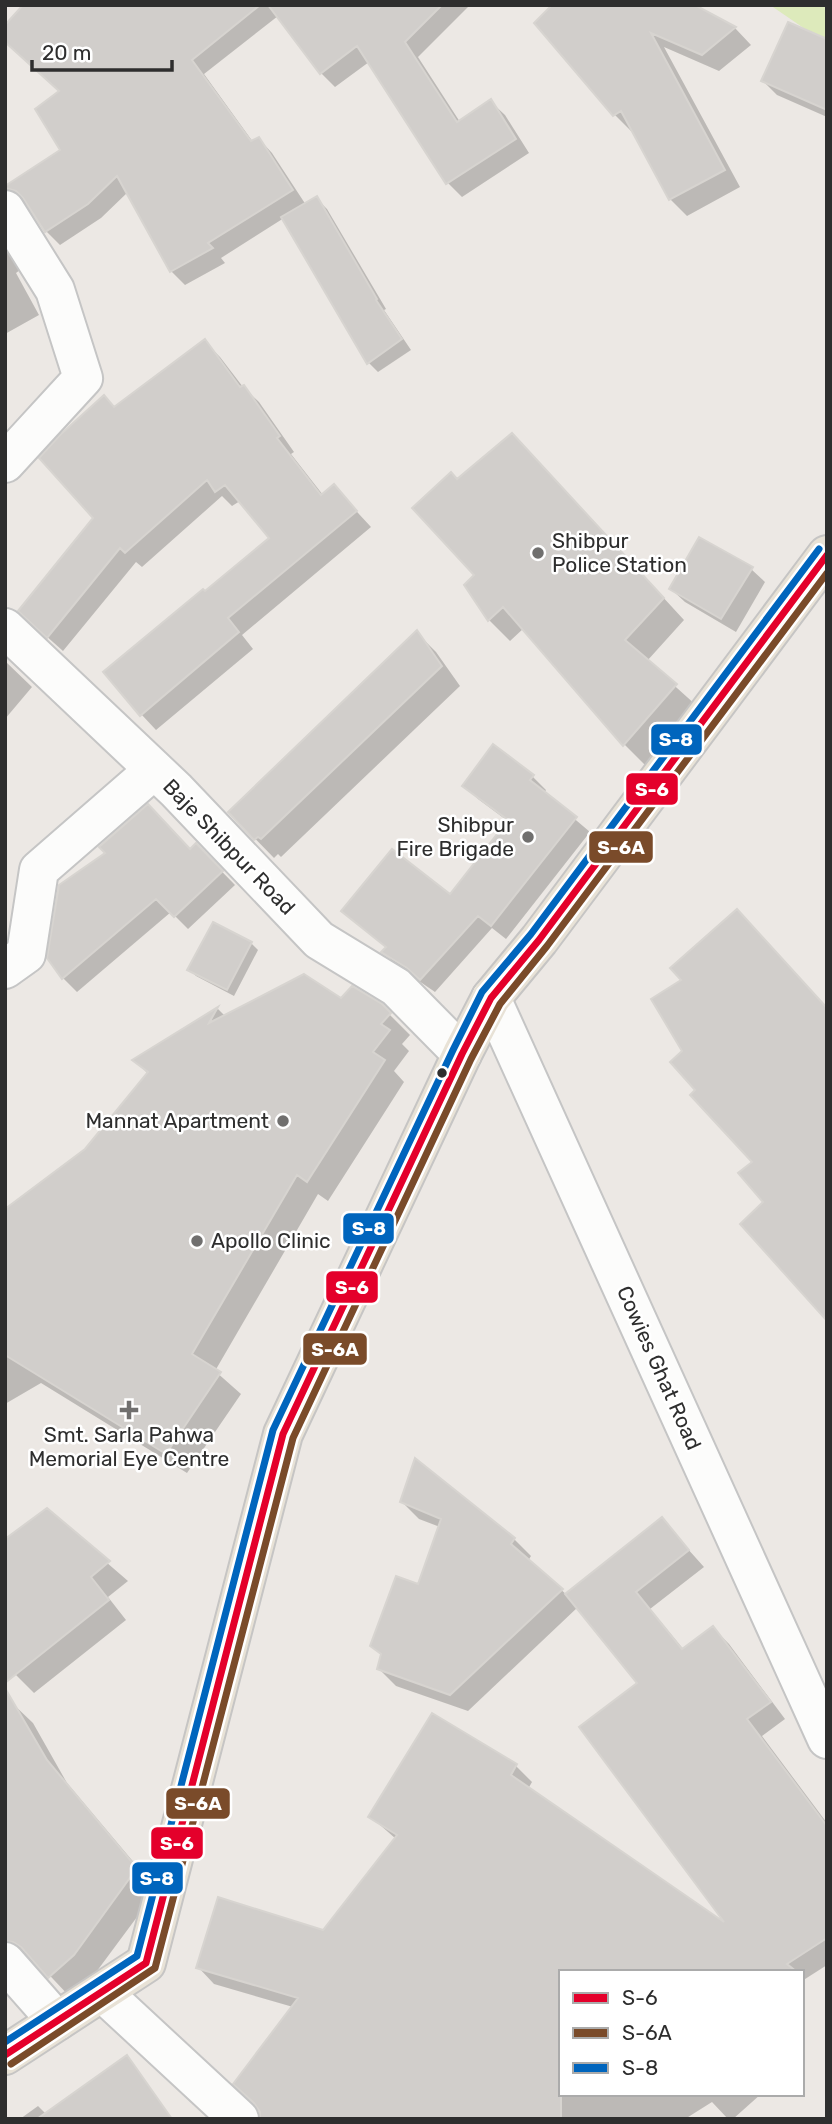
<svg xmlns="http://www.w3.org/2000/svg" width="832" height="2124" viewBox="0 0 832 2124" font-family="Rubik,sans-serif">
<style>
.pitch{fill:#ddeabb}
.shadow{fill:#0003}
.building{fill:#d1cecb;stroke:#d7d4d0;stroke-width:2}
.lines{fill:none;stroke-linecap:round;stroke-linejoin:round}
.minor-casing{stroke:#c5c5c5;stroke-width:42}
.major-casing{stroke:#c6c5c4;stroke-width:42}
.minor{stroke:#fcfcfb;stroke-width:38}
.major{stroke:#e8e2d6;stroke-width:38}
.bus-1-casing{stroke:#fff;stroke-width:12}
.bus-2-casing{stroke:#fff;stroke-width:12}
.bus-3-casing{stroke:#fff;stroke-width:12}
.bus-1{stroke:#e4002b;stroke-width:7}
.bus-2{stroke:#7a4b2a;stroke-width:7}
.bus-3{stroke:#0065bd;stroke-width:7}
.poi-dot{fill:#706f6e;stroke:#fff;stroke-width:2.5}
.bus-dot{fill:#2e2e2e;stroke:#fff;stroke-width:2.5}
.labels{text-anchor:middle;stroke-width:5;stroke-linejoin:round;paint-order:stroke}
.poi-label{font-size:21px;fill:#2e2e2e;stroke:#fff;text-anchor:start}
.street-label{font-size:21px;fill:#2e2e2e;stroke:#fff}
.line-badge{stroke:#fff;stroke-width:2.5}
.badge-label{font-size:19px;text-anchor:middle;font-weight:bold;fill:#fff}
</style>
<rect width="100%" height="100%" fill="#ece8e4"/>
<path class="pitch" d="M770,5H827V44Z"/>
<path class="shadow" d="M96,5H470L418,57L460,122L491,102L505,115L529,153L462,197L448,183L369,62L335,87L321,73L278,16L204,74L253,142L259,139L272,153L306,205L317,199L327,209L386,309L384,310L411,350L378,372L368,362L284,218L221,258L225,263L185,285L171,271L128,192L101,218L60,245L46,231L29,204L15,203L5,193V188L62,150L61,92Z
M555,5H691L735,28L751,45L719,71L664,47L740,187L687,216L670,199L633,130L631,131L614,114Z
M827,41V117L777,95L763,81Z
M5,246L20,270L16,273L39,315L5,334Z
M205,342L220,357L243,387L259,402L294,452L291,454L323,495L334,487L371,527L242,635L253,649L156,730L141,714L205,593L271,539L240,501L232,506L222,496L142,567L136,562L63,651L35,626L96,518L115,408Z
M533,456L684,620L647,661L697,706L646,766L625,745L524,628L510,641L489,620L466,585L477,575L458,482Z
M751,569L765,582L736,632L685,602L671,589Z
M417,633L436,652L460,686L281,857L278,854L274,858L230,813Z
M5,661L32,687L5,719Z
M494,747L533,777L546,790L544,793L590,832L506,939L492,928L435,992L397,966L384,952L387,948L343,911L450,897L509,822L478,799L465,785Z
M196,845L235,885L188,929L171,912L77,992L63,978Z
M251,943L258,950L234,996L196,976L189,969Z
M341,1000L381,1006L410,1035L402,1044L409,1051L394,1071L404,1082L328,1201L318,1194L215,1371L241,1394L187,1473L41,1383L5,1404V1211L86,1150L148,1074L135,1060L218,1009L226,1017Z
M402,1502L514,1539L531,1556L528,1561L567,1595L661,1519L704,1567L650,1609L684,1650L713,1628L729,1644L785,1719L762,1736L827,1823V1965L802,1981V1972H561V2094H761L733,2119H728L712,2102L685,2119H262L293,2007L214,1984L198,1967L324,1932L396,1839L371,1817L516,1766L532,1782L528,1789L730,1928L639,1683L578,1607L468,1711L396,1686L379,1669L382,1656L372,1646L419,1586L440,1527L419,1519Z
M46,1510L128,1581L108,1597L126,1620L34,1693L15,1674Z
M12,1703L33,1723L67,1783L157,1890L94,1975L70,1997L38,1963L27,1961L5,1941Z
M38,2106L46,2114L164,2109L173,2119H20Z"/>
<path class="building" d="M23,5H260L192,60L251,141L259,137L293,190L208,243L213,248L170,272L117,176L88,204L45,232L23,198L16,191L5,188V186L60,150L35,109L59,91L5,42V25Z
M268,5H442L405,42L457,122L491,99L516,139L446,184L357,46L320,74Z
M552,5H695L736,27L702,55L651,33L725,170L669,200L621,111L613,116L534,23Z
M788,22L827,39V110L761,81Z
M317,196L377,299L376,300L402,339L367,364L281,217Z
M205,339L240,387L244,385L280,436L277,438L321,495L334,484L357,511L228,618L239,632L140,716L103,672L203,589L205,591L269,538L225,485L215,492L207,480L125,553L120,548L47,638L18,611L93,518L39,458L60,435L104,395L114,407Z
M512,433L664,598L625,640L677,684L623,746L503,607L488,621L464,585L474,575L412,508L451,472L457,479Z
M699,537L753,567L721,619L669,589Z
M417,630L442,666L261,839L258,837L254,840L228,812Z
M493,744L534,775L530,780L577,817L491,926L478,916L420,980L407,968L381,952L386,947L341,911L392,849L450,894L508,820L462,786Z
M148,804L190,849L196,843L223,871L174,917L156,899L62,979L47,958L59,885L105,853L99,847Z
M737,909L827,1008V1321L740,1224L763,1202L738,1173L752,1162L690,1095L695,1090L670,1062L682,1051L651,999L681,980L670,968Z
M213,922L252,942L227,990L187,970Z
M304,974L341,998L352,986L382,1004L391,1013L381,1024L390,1030L373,1052L385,1060L307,1182L297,1175L192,1354L221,1372L166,1454L5,1355V1209L85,1149L148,1072L132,1060L218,1007L209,1023Z
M415,1458L515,1538L511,1544L563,1589L450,1695L377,1669L381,1654L370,1646L396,1576L418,1584L441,1519L400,1502Z
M47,1508L110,1561L91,1577L109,1600L5,1683V1539Z
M662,1517L689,1550L636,1592L682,1649L713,1626L771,1702L747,1719L827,1826V1938L787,1964L797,1972H561V2119H260V2112L254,2103L233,2084L298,1998L196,1968L218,1897L323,1930L397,1835L368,1817L432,1713L517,1764L511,1775L724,1922L579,1727L637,1683L565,1594Z
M5,1688L47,1760L137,1868L74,1955L48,1978L21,1947L13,1942L5,1941Z
M127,2055L172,2119H37Z"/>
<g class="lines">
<defs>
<path id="minor" d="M5,210L55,290L83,378L5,463
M5,628L176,790L319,940L396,987L462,1054
M5,969L26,954L39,870L154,770
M491,998L827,1739
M5,1962L57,2021
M102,1992L239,2119"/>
<path id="major" d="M5,2055L146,1963L283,1434L462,1054L491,998L539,940L827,555"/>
</defs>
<use href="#minor" class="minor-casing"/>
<use href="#major" class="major-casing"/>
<use href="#minor" class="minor"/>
<use href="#major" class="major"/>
<defs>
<path id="bus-1" d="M5,2055L146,1963L283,1434L462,1054L491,998L539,940L827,555"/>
<path id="bus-2" d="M11,2064L155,1968L293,1438L471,1059L500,1004L547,946L827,573"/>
<path id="bus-3" d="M5,2042L137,1956L273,1430L453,1050L482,992L531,934L819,549"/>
</defs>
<use href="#bus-1" class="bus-1-casing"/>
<use href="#bus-2" class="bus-2-casing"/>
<use href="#bus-3" class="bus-3-casing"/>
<use href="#bus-1" class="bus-1"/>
<use href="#bus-2" class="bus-2"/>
<use href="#bus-3" class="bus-3"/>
</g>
<g class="poi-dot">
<circle cx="538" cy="553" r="7"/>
<circle cx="528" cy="837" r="7"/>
<circle cx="283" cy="1121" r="7"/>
<circle cx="197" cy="1241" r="7"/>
<path d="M125.5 1399.5h7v7h7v7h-7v7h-7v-7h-7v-7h7z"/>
</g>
<circle class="bus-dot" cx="442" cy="1073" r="6"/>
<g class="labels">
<g class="poi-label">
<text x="552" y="548">Shibpur<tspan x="552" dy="24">Police Station</tspan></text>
<text x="514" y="832" text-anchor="end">Shibpur<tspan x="514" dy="24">Fire Brigade</tspan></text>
<text x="269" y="1128" text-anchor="end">Mannat Apartment</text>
<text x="211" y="1248">Apollo Clinic</text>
<text x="129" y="1442" text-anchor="middle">Smt. Sarla Pahwa<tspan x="129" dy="24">Memorial Eye Centre</tspan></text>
</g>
<g class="street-label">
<text transform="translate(229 847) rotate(46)" y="7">Baje Shibpur Road</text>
<text transform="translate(659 1368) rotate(66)" y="7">Cowies Ghat Road</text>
</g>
</g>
<g class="line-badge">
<rect x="650" y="723" width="53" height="33" rx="7" fill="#0065bd"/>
<rect x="625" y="772" width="54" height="34" rx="7" fill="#e4002b"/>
<rect x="588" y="830" width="66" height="34" rx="7" fill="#7a4b2a"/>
<rect x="342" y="1212" width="53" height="33" rx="7" fill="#0065bd"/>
<rect x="325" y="1270" width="54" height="34" rx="7" fill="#e4002b"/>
<rect x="302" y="1332" width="66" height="34" rx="7" fill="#7a4b2a"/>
<rect x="165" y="1787" width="66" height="33" rx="7" fill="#7a4b2a"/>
<rect x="150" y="1826" width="54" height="34" rx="7" fill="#e4002b"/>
<rect x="131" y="1861" width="53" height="34" rx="7" fill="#0065bd"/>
</g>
<g class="badge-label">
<text x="676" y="746">S-8</text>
<text x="652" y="796">S-6</text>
<text x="621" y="854">S-6A</text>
<text x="369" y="1235">S-8</text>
<text x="352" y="1294">S-6</text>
<text x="335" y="1356">S-6A</text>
<text x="198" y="1810">S-6A</text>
<text x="177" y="1850">S-6</text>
<text x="157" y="1885">S-8</text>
</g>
<rect width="832" height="2124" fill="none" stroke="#2e2e2e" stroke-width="14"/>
<rect x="559" y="1970" width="245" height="126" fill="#ffffff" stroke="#ababab" stroke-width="2"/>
<rect x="573" y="1993" width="35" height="10" fill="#e4002b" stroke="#ababab" stroke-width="2"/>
<text x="622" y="2005" font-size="21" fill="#2e2e2e">S-6</text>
<rect x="573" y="2028" width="35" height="10" fill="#7a4b2a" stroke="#ababab" stroke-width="2"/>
<text x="622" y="2040" font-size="21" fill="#2e2e2e">S-6A</text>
<rect x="573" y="2063" width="35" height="10" fill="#0065bd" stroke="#ababab" stroke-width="2"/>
<text x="622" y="2075" font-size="21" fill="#2e2e2e">S-8</text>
<path d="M32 60v10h140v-10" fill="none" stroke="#2e2e2e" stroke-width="3.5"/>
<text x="42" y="60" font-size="21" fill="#2e2e2e" stroke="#ffffff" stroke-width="5" paint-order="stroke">20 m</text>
</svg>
